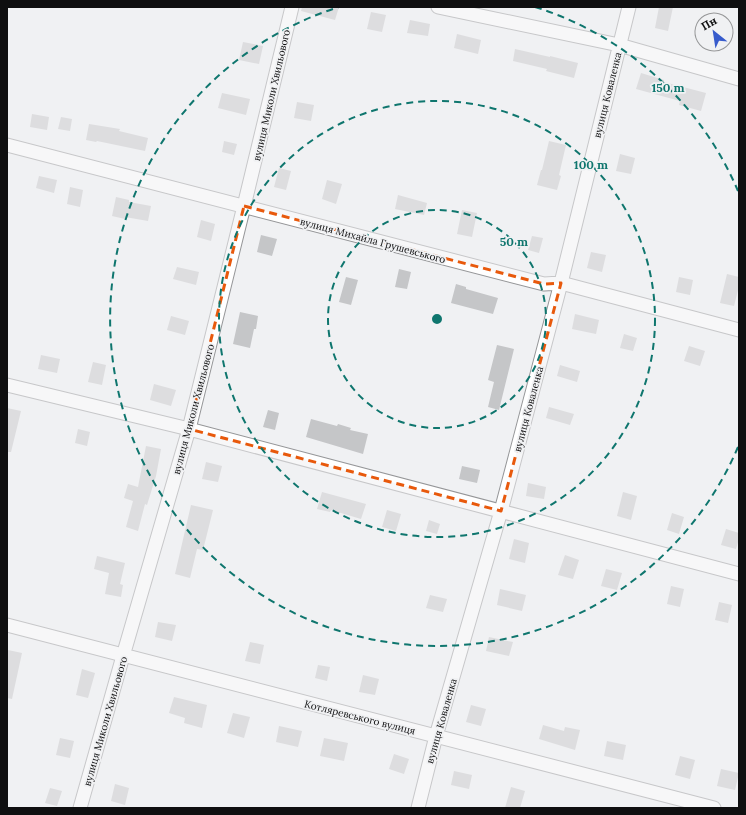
<svg xmlns="http://www.w3.org/2000/svg" width="746" height="815" viewBox="0 0 746 815" font-family="Lora,serif">
<style>
.building{fill:#c5c6c8}
.lines{fill:none;stroke-linecap:round;stroke-linejoin:round}
.minor-casing{stroke:#959698;stroke-width:15}
.minor{stroke:#fff;stroke-width:13}
.marked{fill:none;stroke:#e8590c;stroke-width:3;stroke-dasharray:8 5;stroke-linejoin:round}
.ring{fill:none;stroke:#0f766e;stroke-width:2;stroke-dasharray:7 5}
.labels{text-anchor:middle;stroke-width:3.5;stroke-linejoin:round;paint-order:stroke}
.street-label{font-size:10px;fill:#0f0f10;stroke:#f0f1f3}
.centre{fill:#0f766e;stroke:#f0f1f3;stroke-width:2}
.ring-label{font-size:12px;text-anchor:middle;font-weight:bold;fill:#0f766e;stroke:#f0f1f3;stroke-width:3.5;stroke-linejoin:round;paint-order:stroke}
</style>
<rect width="100%" height="100%" fill="#f0f1f3"/>
<path class="building" d="M302,7H339L335,20L301,11Z
M659,7H673L668,31L655,28Z
M371,12L386,15L382,32L367,29Z
M410,20L430,24L428,36L407,33Z
M457,34L481,40L478,54L454,48Z
M243,42L263,46L259,64L239,60Z
M515,49L550,57V56L578,63L574,78L546,71L547,69L513,61Z
M641,73L664,80V82L706,93L701,111L679,105L680,101L636,89Z
M222,93L250,99L246,115L218,108Z
M297,102L314,105L311,121L294,118Z
M32,114L49,117L47,130L30,127Z
M61,117L72,119L70,131L58,129Z
M89,124L120,129L119,131L148,138L145,151L97,141L96,142L86,140Z
M224,141L237,144L234,155L222,152Z
M549,141L566,145L559,175L561,176L557,190L537,185L541,170H542Z
M620,154L635,158L631,174L616,171Z
M279,168L291,171L286,190L274,187Z
M39,176L57,180L54,193L36,188Z
M327,180L342,184L336,204L322,199Z
M70,187L83,190L80,207L67,204Z
M398,195L427,203L424,215L395,209Z
M116,197L129,200V202L151,206L148,221L125,217V219L112,216Z
M462,210L477,213L472,237L457,234Z
M201,220L215,224L211,241L197,237Z
M261,235L277,239L272,256L257,252Z
M532,236L543,238L539,253L528,250Z
M591,252L606,255L602,272L587,268Z
M177,267L199,272L196,285L173,279Z
M399,269L411,272L407,289L395,287Z
M727,274L739,277V286L734,306L720,303Z
M346,277L358,280L351,305L339,302Z
M679,277L693,280L690,295L676,292Z
M456,284L466,287V289L498,298L493,314L451,303Z
M240,312L258,316L256,329H254L250,348L233,344Z
M575,314L599,320L596,334L572,329Z
M171,316L189,321L185,335L167,330Z
M624,334L637,338L633,351L620,348Z
M497,345L514,349L499,410L488,407L494,382L488,380Z
M689,346L705,351L700,366L684,361Z
M41,355L60,359L57,373L38,369Z
M93,362L106,365L102,385L88,382Z
M560,365L580,371L577,382L557,376Z
M154,384L176,390L171,406L150,400Z
M549,407L574,414L570,425L546,418Z
M7,408L21,411L11,452H7Z
M268,410L279,413L275,430L263,427Z
M311,419L337,426L338,424L351,428L350,430L368,434L363,454L306,437Z
M78,429L90,432L87,446L75,443Z
M146,446L161,449L156,476L147,505L145,504L138,531L126,527L133,501L124,498L128,484L138,487Z
M206,462L222,466L218,482L202,479Z
M462,466L480,470L477,483L459,479Z
M528,483L546,487L544,499L526,496Z
M322,492L366,504L361,519L331,510L330,512L317,509Z
M623,492L637,496L631,520L617,516Z
M191,505L213,510L203,550L197,549L190,578L175,574Z
M387,510L401,514L396,531L382,527Z
M672,513L684,517L679,534L667,530Z
M429,520L440,524L437,534L426,531Z
M726,529L739,533V539L736,549L721,545Z
M514,539L529,543L525,563L509,559Z
M565,555L579,560L573,579L558,575Z
M97,556L125,563L120,584L123,585L121,597L105,594L109,573L94,569Z
M606,569L622,573L617,590L601,586Z
M671,586L684,589L680,607L667,604Z
M500,589L526,595L522,611L497,605Z
M430,595L447,599L443,612L426,608Z
M719,602L732,605L728,623L715,620Z
M158,622L176,625L172,641L155,637Z
M489,637L513,642L509,656L486,651Z
M250,642L264,645L260,664L245,661Z
M8,650L22,653L12,699L7,698V656Z
M318,665L330,667L327,681L315,678Z
M82,669L95,673L88,698L76,695Z
M363,675L379,679L375,695L359,692Z
M174,697L207,705L202,728L184,723L185,718L169,713Z
M471,705L486,709L481,726L466,722Z
M233,713L250,717L244,738L227,733Z
M543,725L564,731L565,727L580,730L575,750L539,739Z
M279,726L302,731L298,747L276,742Z
M60,738L74,741L70,758L56,755Z
M324,738L348,743L344,761L320,756Z
M607,741L626,745L623,760L604,756Z
M394,754L409,759L404,774L389,769Z
M680,756L695,760L690,779L675,775Z
M721,769L739,773L735,790L717,786Z
M454,771L472,775L469,789L451,785Z
M115,784L129,788L125,805L111,801Z
M511,787L525,791L520,808H505Z
M50,788L62,791L57,806L45,803Z"/>
<g class="lines">
<defs>
<path id="minor" d="M438,7L619,45L739,79
M7,145L544,284L561,283L739,330
M7,385L189,429L739,574
M7,625L714,808
M80,808L123,656L189,429L244,206L292,7
M418,808L436,736L501,511L561,283L629,7"/>
</defs>
<use href="#minor" class="minor-casing"/>
<use href="#minor" class="minor"/>
</g>
<path d="M0 0H746V815H0ZM244,206L544,284L561,283L501,511L189,429Z" fill="#f0f1f3" fill-opacity=".55" fill-rule="evenodd"/>
<path class="marked" d="M244,206L544,284L561,283L501,511L189,429Z"/>
<g class="ring">
<circle cx="437" cy="319" r="109"/>
<circle cx="437" cy="319" r="218"/>
<path d="M738 447A327 327 0 1 1 339 7M535 7A327 327 0 0 1 738 191"/>
</g>
<g class="labels">
<g class="street-label">
<text transform="translate(271 95) rotate(-77)" y="4">вулиця Миколи Хвильового</text>
<text transform="translate(607 95) rotate(-76)" y="4">вулиця Коваленка</text>
<text transform="translate(373 240) rotate(15)" y="4">вулиця Михайла Грушевського</text>
<text transform="translate(193 409) rotate(-75)" y="4">вулиця Миколи Хвильового</text>
<text transform="translate(528 409) rotate(-75)" y="4">вулиця Коваленка</text>
<text transform="translate(360 717) rotate(14)" y="4">Котляревського вулиця</text>
<text transform="translate(105 721) rotate(-74)" y="4">вулиця Миколи Хвильового</text>
<text transform="translate(441 721) rotate(-74)" y="4">вулиця Коваленка</text>
</g>
</g>
<circle cx="437" cy="319" r="6" class="centre"/>
<g class="ring-label">
<text x="668" y="92">150 m</text>
<text x="591" y="169">100 m</text>
<text x="514" y="246">50 m</text>
</g>
<rect width="746" height="815" fill="none" stroke="#0f0f10" stroke-width="16"/>
<g transform="translate(714 32) rotate(330)"><circle r="19" fill="#f0f1f3" stroke="#969798"/>
<path d="M0-3L7 15L0 10L-7 15Z" fill="#375bcc"/>
<text y="-6" font-size="11" font-weight="bold" text-anchor="middle" fill="#0f0f10">Пн</text>
</g>
</svg>
